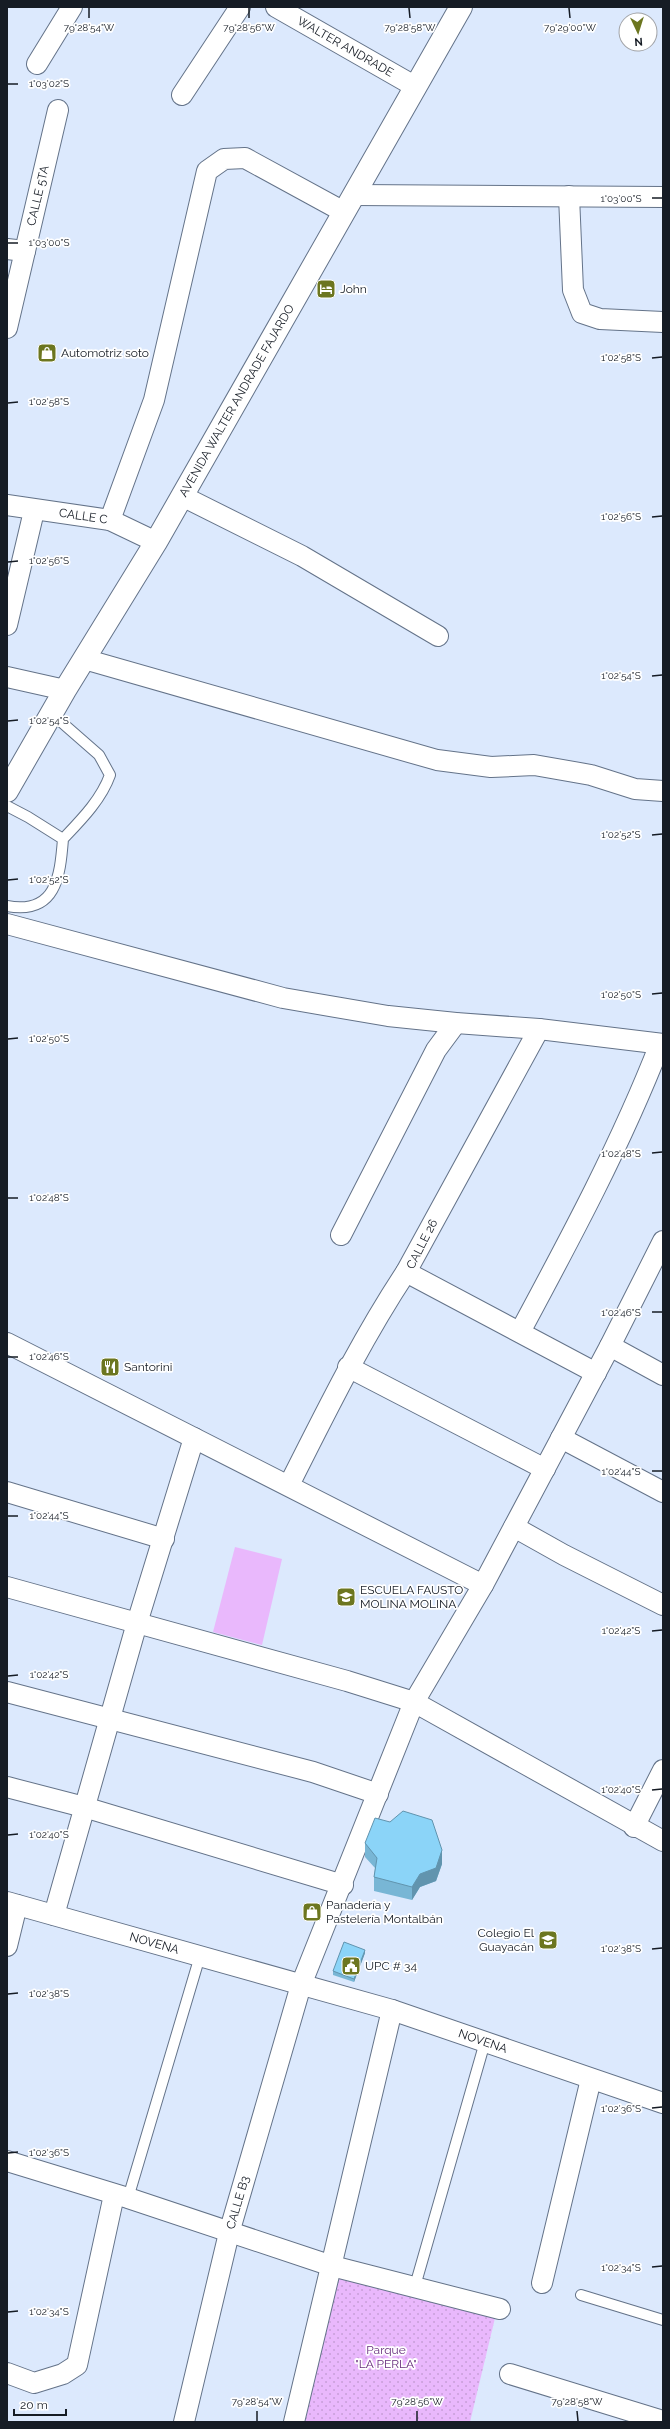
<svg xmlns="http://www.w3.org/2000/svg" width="670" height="2429" viewBox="0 0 670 2429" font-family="Raleway,sans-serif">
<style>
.park{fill:url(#park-dots)}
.garden{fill:#e9b8fc}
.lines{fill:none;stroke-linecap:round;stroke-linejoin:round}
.lane-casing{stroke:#647389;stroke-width:12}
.street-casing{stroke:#647389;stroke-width:22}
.primary-casing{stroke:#647389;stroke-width:24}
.lane{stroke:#fff;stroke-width:10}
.street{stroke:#fff;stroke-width:20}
.primary{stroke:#fff;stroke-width:22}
.wall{fill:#78b6d5}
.shaded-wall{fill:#6194ae}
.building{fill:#8bd4f8;stroke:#6194ae}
.ticks{fill:none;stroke:#161c25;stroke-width:1.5}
.labels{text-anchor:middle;stroke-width:3.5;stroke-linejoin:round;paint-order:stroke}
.street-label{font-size:12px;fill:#161c25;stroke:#fff}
.poi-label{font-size:12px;fill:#161c25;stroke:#fff;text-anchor:start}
.park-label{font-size:12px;fill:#672b7d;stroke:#fff}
.ticks-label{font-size:10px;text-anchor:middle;fill:#161c25;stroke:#fff;stroke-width:3.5;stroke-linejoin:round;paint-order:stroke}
</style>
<defs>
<pattern id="park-dots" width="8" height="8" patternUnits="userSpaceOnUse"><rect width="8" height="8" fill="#e9b8fc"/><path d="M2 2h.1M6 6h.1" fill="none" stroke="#c79ed8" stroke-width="1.8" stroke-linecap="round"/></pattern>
</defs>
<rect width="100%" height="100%" fill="#dce9fd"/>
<path class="park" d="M337,2277L495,2318L470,2422H305Z"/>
<path class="garden" d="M235,1547L282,1559L262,1645L213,1632Z"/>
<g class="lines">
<defs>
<path id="lane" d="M51,713L99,755L110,775C101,800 81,820 63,839
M7,806L28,817L63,839C60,877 56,915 7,906
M128,2198L200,1956
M415,2286L485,2042
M581,2295L663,2320"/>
<g id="street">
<path id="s1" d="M276,7L416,87"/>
<path d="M37,64L72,7"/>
<path d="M182,95L240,7"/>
<path d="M354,195L663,197"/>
<path d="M569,196L573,290L582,313L600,319L663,322"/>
<path d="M7,249L25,251"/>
<path id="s2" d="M7,328L58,110"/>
<path d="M182,496L302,556L438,636"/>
<path id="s3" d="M7,505L110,520L156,542"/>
<path d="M110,520L154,400L207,171L224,159L245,158L344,212"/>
<path d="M7,625L34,511"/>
<path d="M84,659L437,760L491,767L534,765L591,775L635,789L663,791"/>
<path d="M7,677L65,690"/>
<path d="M7,924L283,998L388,1016L456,1023L539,1029L663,1044"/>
<path d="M539,1029L406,1272L596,1373"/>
<path d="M341,1235L436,1050L456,1023"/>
<path d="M520,1332C571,1237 621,1144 660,1044"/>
<path d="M7,1343L483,1585"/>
<path d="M610,1346L663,1375"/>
<path d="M348,1367L545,1469"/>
<path d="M561,1438L663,1492"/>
<path d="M289,1485C326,1412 361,1340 406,1272"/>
<path d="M7,1492L164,1539"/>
<path d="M514,1527L564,1555L663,1605"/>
<path d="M7,1587L347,1681L414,1702L663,1841"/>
<path d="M7,1692L313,1772L378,1794"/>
<path d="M7,1787L84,1807L343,1885"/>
<path d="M634,1827L663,1770"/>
<path id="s4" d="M7,1902L392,2010L663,2103"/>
<path d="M54,1915L137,1623L194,1438"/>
<path d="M7,1946L17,1905"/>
<path d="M7,2161L128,2198L332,2266L500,2309"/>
<path d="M542,2283L591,2079"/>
<path d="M7,2373L34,2383L63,2374L77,2365L114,2195"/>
<path d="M510,2374L663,2421"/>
<path id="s5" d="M184,2422L229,2233L301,1985L414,1702L483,1585L610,1346L663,1241"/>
<path d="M294,2422L392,2010"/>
</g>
<g id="primary">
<path id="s6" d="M7,791L65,690L156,542L461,7"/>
</g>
</defs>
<use href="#lane" class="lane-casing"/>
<use href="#street" class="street-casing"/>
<use href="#primary" class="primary-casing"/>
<use href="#lane" class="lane"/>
<use href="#street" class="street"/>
<use href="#primary" class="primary"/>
</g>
<path class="wall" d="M390,1822L442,1864L436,1881L420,1887L412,1900L374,1891V1877L375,1868L365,1857V1843Z
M365,1953L354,1982L333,1975V1971Z"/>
<path class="shaded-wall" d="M442,1850V1864L436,1881L420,1887L412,1900V1887L420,1874Z
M365,1950V1953L354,1982V1979Z"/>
<path class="building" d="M403,1811L432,1820L442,1850L436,1868L420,1874L412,1887L374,1877L377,1858L365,1843L375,1818L390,1822Z
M344,1942L365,1950L354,1979L333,1971Z"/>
<path class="ticks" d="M89,8V18M249,8V18M409,8L410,18M569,8L570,18M8,84H18M652,198H662M8,243H18M652,358L662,357M8,403L18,402M652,517L662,516M8,562L18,561M652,676L662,675M8,721L18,720M652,835L662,834M8,880L18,879M652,994L662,993M8,1039L18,1038M652,1153L662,1152M8,1198H18M652,1312H662M8,1357H18M652,1471H662M8,1516H18M652,1631L662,1630M8,1676L18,1675M652,1790L662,1789M8,1835L18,1834M652,1949L662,1948M8,1994L18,1993M652,2108L662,2107M8,2153L18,2152M652,2267L662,2266M8,2312L18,2311M257,2411V2421M417,2411V2421M577,2411L578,2421"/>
<defs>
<symbol id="hotel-square" viewBox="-11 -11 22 22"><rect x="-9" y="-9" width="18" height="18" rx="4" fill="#6c7620" stroke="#fff"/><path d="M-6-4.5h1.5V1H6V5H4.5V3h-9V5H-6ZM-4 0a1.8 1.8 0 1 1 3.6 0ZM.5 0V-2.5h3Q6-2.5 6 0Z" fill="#fff"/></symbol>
<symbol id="shop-square" viewBox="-11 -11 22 22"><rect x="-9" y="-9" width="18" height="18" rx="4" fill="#6c7620" stroke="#fff"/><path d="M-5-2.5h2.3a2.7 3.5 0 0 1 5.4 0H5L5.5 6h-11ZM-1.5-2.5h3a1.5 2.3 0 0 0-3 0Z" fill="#fff"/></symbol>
<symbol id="restaurant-square" viewBox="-11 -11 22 22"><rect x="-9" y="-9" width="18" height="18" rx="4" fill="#6c7620" stroke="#fff"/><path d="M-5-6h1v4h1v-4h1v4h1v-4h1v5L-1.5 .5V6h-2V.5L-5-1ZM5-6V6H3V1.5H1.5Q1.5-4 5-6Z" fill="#fff"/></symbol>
<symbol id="school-square" viewBox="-11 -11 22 22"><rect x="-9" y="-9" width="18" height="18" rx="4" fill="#6c7620" stroke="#fff"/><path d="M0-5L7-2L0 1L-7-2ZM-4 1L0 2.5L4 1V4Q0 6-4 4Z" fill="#fff"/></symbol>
<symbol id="university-square" viewBox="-11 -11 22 22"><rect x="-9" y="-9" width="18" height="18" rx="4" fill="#6c7620" stroke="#fff"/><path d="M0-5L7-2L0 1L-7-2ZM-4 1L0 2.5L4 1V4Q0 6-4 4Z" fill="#fff"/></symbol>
<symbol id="civic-square" viewBox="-11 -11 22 22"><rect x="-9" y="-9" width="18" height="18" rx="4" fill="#6c7620" stroke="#fff"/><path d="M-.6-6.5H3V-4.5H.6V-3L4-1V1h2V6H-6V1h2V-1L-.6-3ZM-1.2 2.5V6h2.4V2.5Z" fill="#fff"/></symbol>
</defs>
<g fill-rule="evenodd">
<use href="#hotel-square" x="315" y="278" width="22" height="22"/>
<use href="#shop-square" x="36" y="342" width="22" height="22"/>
<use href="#restaurant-square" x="99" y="1356" width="22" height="22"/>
<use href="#school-square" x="335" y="1586" width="22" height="22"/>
<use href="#shop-square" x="301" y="1901" width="22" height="22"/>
<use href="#university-square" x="537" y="1929" width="22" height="22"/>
<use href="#civic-square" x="340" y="1955" width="22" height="22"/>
</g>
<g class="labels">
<g class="street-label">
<text dy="4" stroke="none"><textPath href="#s1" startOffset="80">WALTER ANDRADE</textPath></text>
<text dy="4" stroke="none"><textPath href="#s2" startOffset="136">CALLE 5TA</textPath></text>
<text dy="4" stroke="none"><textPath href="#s6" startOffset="453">AVENIDA WALTER ANDRADE FAJARDO</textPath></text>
<text dy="4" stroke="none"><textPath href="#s3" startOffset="77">CALLE C</textPath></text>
<text transform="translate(422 1244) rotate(-63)" y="4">CALLE 26</text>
<text dy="4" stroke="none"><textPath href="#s4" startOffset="153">NOVENA</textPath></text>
<text dy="4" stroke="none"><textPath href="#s4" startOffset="496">NOVENA</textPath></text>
<text dy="4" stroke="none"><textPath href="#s5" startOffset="226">CALLE B3</textPath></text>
</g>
<g class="poi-label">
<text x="340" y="293">John</text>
<text x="61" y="357">Automotriz soto</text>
<text x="124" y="1371">Santorini</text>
<text x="360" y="1594">ESCUELA FAUSTO<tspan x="360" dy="14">MOLINA MOLINA</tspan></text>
<text x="326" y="1909">Panadería y<tspan x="326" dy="14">Pastelería Montalbán</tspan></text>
<text x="534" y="1937" text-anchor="end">Colegio El<tspan x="534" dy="14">Guayacán</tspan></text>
<text x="365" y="1970">UPC # 34</text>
</g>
<g class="park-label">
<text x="386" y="2354">Parque<tspan x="386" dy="14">"LA PERLA"</tspan></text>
</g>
</g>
<g class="ticks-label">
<text x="89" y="31">79°28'54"W</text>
<text x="249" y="31">79°28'56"W</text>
<text x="410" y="31">79°28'58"W</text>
<text x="570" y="31">79°29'00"W</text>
<text x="49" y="87">1°03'02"S</text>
<text x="621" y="202">1°03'00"S</text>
<text x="49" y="246">1°03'00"S</text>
<text x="621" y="361">1°02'58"S</text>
<text x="49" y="405">1°02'58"S</text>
<text x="621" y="520">1°02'56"S</text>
<text x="49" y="564">1°02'56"S</text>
<text x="621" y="679">1°02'54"S</text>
<text x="49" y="724">1°02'54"S</text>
<text x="621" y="838">1°02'52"S</text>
<text x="49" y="883">1°02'52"S</text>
<text x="621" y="998">1°02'50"S</text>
<text x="49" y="1042">1°02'50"S</text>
<text x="621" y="1157">1°02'48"S</text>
<text x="49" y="1201">1°02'48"S</text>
<text x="621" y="1316">1°02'46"S</text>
<text x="49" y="1360">1°02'46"S</text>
<text x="621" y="1475">1°02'44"S</text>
<text x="49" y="1519">1°02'44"S</text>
<text x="621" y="1634">1°02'42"S</text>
<text x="49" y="1678">1°02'42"S</text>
<text x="621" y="1793">1°02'40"S</text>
<text x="49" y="1838">1°02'40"S</text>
<text x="621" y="1952">1°02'38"S</text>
<text x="49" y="1997">1°02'38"S</text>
<text x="621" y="2112">1°02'36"S</text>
<text x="49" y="2156">1°02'36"S</text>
<text x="621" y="2271">1°02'34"S</text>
<text x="49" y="2315">1°02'34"S</text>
<text x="257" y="2405">79°28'54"W</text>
<text x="417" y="2405">79°28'56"W</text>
<text x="577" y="2405">79°28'58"W</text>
</g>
<rect width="670" height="2429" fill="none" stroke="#161c25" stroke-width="16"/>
<g transform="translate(638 32) rotate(176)"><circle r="19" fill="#ffffff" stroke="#a2a4a8"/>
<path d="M0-3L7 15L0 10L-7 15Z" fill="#6c7620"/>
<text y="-6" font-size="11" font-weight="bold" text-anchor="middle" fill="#161c25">N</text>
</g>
<path d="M14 2409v6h52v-6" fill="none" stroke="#161c25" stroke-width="2"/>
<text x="20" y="2409" font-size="12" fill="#161c25" stroke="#ffffff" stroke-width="3" paint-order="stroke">20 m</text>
</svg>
